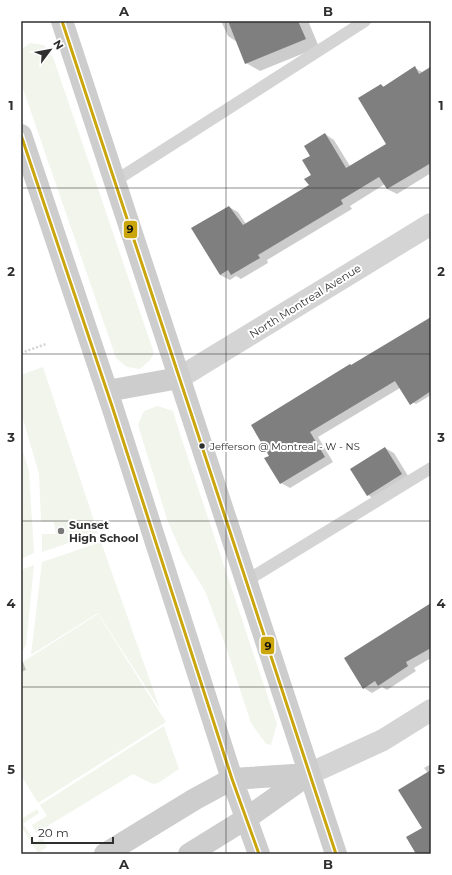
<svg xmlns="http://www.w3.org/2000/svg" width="452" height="875" viewBox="0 0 452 875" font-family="Montserrat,sans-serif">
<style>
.green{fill:#f1f5ec}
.shadow{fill:#0003}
.building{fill:#7f7f7f}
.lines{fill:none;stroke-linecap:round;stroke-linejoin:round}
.path{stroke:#d4d4d4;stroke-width:2.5;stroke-dasharray:2 2;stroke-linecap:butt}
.lane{stroke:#d4d4d4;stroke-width:12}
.street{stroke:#d4d4d4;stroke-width:22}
.secondary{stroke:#cdcdcd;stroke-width:22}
.bus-1-casing{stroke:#fff;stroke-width:6}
.bus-1{stroke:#cba50c;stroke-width:3}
.grid{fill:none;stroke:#2f2f2f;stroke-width:1;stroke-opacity:0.55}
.bus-dot{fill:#2f2f2f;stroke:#fff;stroke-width:1.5}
.poi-dot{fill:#787878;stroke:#fff;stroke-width:1.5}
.labels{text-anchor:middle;stroke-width:4;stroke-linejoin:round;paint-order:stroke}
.bus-label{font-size:10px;fill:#2f2f2f;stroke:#fff;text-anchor:start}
.street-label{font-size:11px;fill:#2f2f2f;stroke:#fff}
.poi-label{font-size:11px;font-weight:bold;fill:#2f2f2f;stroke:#fff;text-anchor:start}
.line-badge{stroke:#fff;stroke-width:1.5}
.pale-badge-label{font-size:11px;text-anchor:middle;font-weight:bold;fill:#111}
.neatline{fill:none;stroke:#2f2f2f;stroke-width:1.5}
.grid-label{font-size:13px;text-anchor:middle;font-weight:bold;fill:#2f2f2f}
</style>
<rect width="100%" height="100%" fill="#fff"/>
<path class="green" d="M30,43L44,45L53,57L154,353L150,360L140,369L127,367L116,358L21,83V50Z
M43,367L98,533L42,552V534H56L54,522H41L39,474L21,412V375Z
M158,406L173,411L179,431L277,724L271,745L266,744L251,723L225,644L205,591L182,554L167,519L138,425L144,411Z
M21,446L29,471L34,553L21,559Z
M101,542L160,709L98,613L31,655L42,562Z
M34,565L26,645L21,653V570Z
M98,614L166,722L38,803L21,775V663Z
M164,726L179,769L158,783L153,784L133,774L36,833L32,825L47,816L40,805Z
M37,809L39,813L23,824L35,842L42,838L47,847L38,853L21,826V819Z"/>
<path class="shadow" d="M221,21H314L309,23L319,47L260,71L246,63L237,42L228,36Z
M431,66V173L397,194L387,189L385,184L350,206L352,209L267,260L268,263L241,279L236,276L230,280L220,275L229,207L238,212L246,224L310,185L312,175L311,156L325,134L334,140L350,166L388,145L381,85L385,87L415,68L422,72Z
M431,319V395L416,404L407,399L400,388L318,437L333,462L290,488L281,483L271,456L352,366Z
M385,448L394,453L410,479L376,500L368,495Z
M431,605V658L414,668L416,671L387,690L382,687L372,693L364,688Z
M21,657L26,670L21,672Z
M431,764V854H417L423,828L428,773L424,768Z"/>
<path class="building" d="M228,21H298L306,39L245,64Z
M415,66L419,74L431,67V163L387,189L379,177L341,200L343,204L258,255L260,258L231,275L228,270L220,275L191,228L229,206L243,225L309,185L304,179L311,175L302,160L310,156L304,146L325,133L346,168L386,144L358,98L381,84L383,87Z
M431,317V391L410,405L395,381L310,432L325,457L280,484L264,458L269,456L251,425L350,364L351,365Z
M385,447L402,474L367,496L350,469Z
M431,603V648L406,662L408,666L378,686L375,681L363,689L344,658Z
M431,770V854H416L406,837L422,828L398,790Z"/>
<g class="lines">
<path class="path" d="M21,353L46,344
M91,542L110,535"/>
<path class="lane" d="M115,181L365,21
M246,581L431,468"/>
<path class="street" d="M179,378L431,224
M309,774L383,740L431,710"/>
<path class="secondary" d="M62,21L336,854
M21,135L112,406L232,779L259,854
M107,391L179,378
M105,854L195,799L232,779L309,774
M189,854L247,818L309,774"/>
<defs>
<path id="bus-1" d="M62,21L336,854
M21,135L112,406L232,779L259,854"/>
</defs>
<use href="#bus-1" class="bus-1-casing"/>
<use href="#bus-1" class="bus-1"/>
</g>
<path class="grid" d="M226,21V854M21,188H431M21,354H431M21,521H431M21,687H431"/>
<circle class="bus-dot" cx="202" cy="446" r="3.5"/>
<circle class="poi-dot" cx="61" cy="531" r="4"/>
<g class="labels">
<g class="bus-label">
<text x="210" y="450">Jefferson @ Montreal - W - NS</text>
</g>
<g class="street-label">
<text transform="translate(305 301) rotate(-32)" y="4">North Montreal Avenue</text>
</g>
<g class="poi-label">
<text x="69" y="529">Sunset<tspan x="69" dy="13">High School</tspan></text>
</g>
</g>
<g class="line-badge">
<rect x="123" y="220" width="15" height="19" rx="4" fill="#cba50c"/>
<rect x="260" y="636" width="15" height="19" rx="4" fill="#cba50c"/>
</g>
<g class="pale-badge-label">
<text x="130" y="233">9</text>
<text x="268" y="650">9</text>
</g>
<rect width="452" height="875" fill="none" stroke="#ffffff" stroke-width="44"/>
<g transform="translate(50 50) rotate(58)" stroke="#ffffff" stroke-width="3" paint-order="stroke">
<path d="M0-3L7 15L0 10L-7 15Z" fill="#2f2f2f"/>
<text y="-6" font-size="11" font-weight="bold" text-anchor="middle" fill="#2f2f2f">N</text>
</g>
<path d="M32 837v6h81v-6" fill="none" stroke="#2f2f2f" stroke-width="2"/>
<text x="38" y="837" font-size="12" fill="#2f2f2f" stroke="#ffffff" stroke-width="3" paint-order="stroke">20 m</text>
<rect x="22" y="22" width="408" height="831" class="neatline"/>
<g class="grid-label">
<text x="124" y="16">A</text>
<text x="328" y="16">B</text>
<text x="11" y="110">1</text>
<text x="441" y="110">1</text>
<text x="11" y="276">2</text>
<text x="441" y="276">2</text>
<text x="11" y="442">3</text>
<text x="441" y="442">3</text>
<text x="11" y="608">4</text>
<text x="441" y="608">4</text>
<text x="11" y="774">5</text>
<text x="441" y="774">5</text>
<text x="124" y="869">A</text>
<text x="328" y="869">B</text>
</g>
</svg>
